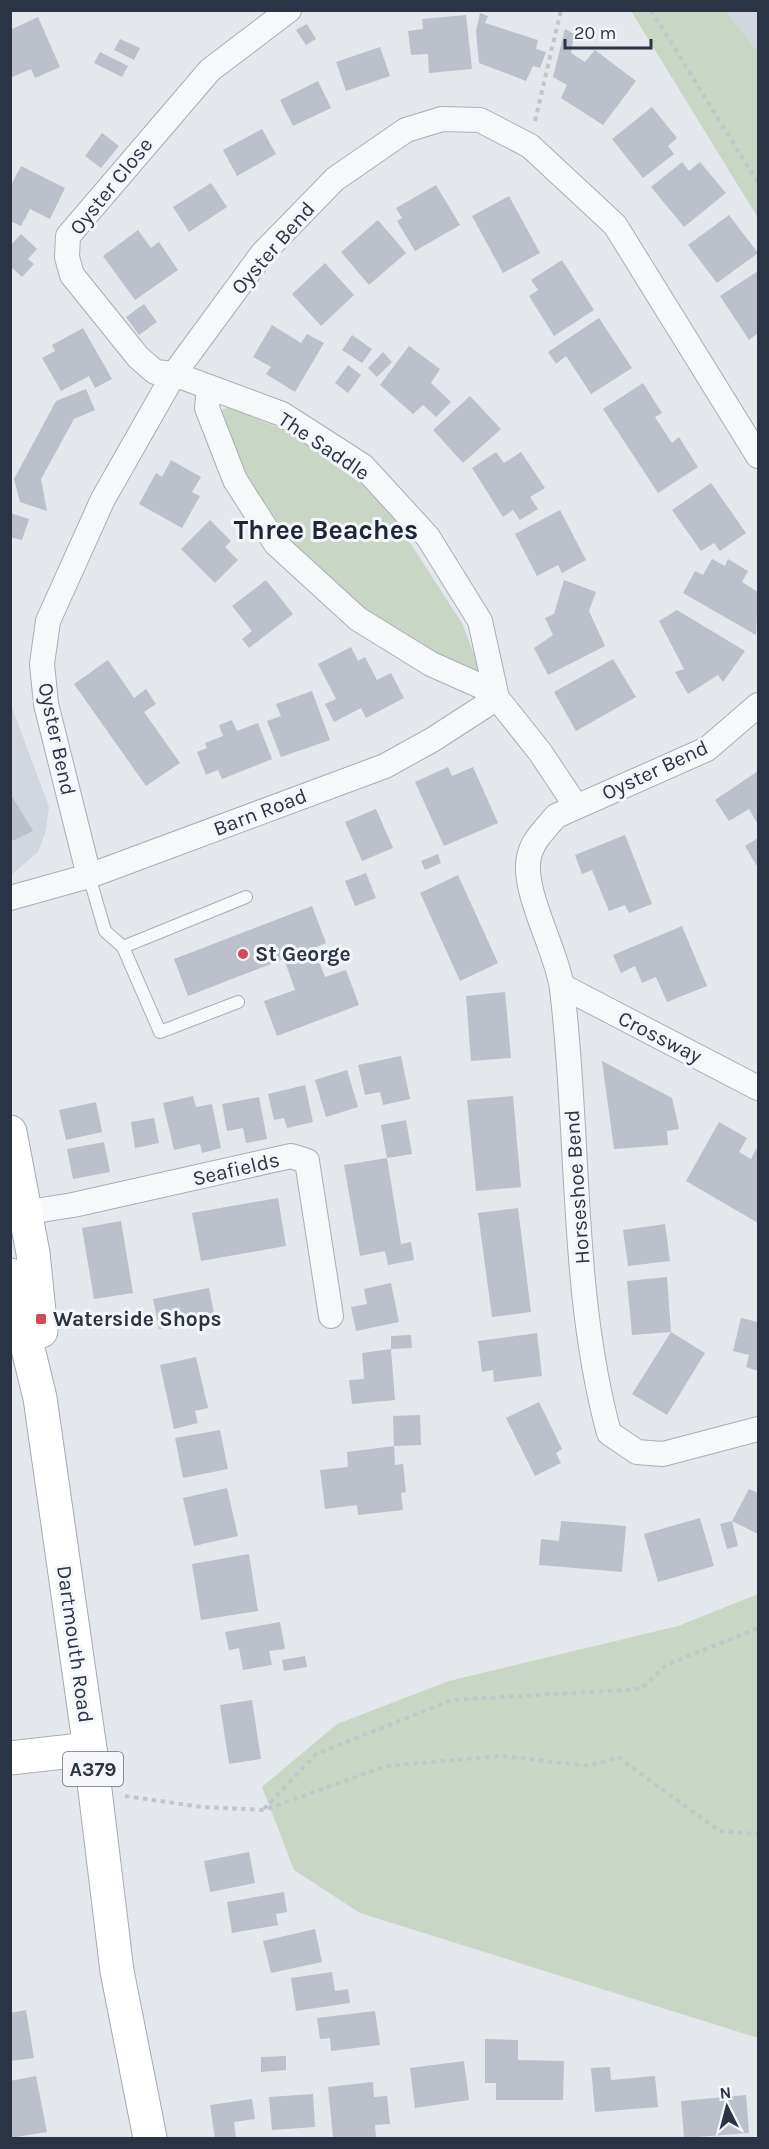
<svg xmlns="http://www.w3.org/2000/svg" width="769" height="2149" viewBox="0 0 769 2149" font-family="Karla,sans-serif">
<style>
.built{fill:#d2d6de}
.green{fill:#c9d6c5}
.building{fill:#bbc0ca}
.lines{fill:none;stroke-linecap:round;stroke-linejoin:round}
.lane-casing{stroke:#a9aeb7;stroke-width:14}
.street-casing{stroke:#a9aeb7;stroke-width:26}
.secondary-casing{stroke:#a9aeb7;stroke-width:35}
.primary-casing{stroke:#a3abb8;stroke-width:35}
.path{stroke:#c2c5cb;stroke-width:4;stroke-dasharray:4.5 4.5;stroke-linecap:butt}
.lane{stroke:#f7f8fa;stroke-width:12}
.street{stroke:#f7f8fa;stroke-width:24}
.secondary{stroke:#fff;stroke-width:33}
.primary{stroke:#fff;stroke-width:33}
.poi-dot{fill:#d1495b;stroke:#f4f6f9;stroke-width:2}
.labels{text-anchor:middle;stroke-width:6;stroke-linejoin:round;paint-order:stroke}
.shield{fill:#f4f6f9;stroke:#676e7b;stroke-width:1.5}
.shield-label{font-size:20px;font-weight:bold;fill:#2b3445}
.street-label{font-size:21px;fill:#2b3445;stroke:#f4f6f9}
.poi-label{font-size:21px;font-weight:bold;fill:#2b3445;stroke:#f4f6f9;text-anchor:start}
.district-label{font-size:27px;font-weight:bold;fill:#1d2536;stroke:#f4f6f9}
</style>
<rect width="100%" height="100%" fill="#e4e7ec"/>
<path class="built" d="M726,11H758V52Z
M10,702L49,807L46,831L38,852L11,875Z"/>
<path class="green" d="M631,11H726L758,52V218Z
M229,407L289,432L381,498L462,623L480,670L471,675L374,620L292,543L240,466L222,410Z
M758,1594V2038L360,1913L294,1870L262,1787L337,1724L449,1681L678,1626Z"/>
<path class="building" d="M480,13L488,16L485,23L538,40L536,49L546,52L540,68L533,66L526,81L479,63L476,31Z
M466,15L472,69L429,73L428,54L411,55L408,31L423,29L422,19Z
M38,17L60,67L35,78L31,69L10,78V30Z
M307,24L316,39L306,45L296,30Z
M565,29L574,34L571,53L585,62L595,50L636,81L603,125L561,98L567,85L553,77Z
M120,39L140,48L134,60L114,50Z
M380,47L390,76L346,91L336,62Z
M100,52L128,66L122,77L94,63Z
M318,81L331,108L293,126L280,100Z
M652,107L677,138L668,146L674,154L643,178L612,139Z
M262,129L276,154L237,176L223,150Z
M102,133L119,146L101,168L85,156Z
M682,162L689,171L700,162L726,193L684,227L651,187Z
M21,166L65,188L50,219L30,209L21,226L10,221V187Z
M211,183L227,207L189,232L173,207Z
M436,185L460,225L415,251L397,221L402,218L396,208Z
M509,196L540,253L503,273L472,216Z
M729,215L758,253L717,283L688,245Z
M378,220L406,253L369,285L341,252Z
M138,230L151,248L159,242L178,270L135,300L103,256Z
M21,234L37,249L28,259L34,264L22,277L10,266V246Z
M562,260L594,310L554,336L529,296L538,290L531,280Z
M325,263L354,295L321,326L292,294Z
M758,271V333L749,340L720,296Z
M144,304L157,322L139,335L126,317Z
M599,318L632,368L591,394L566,356L556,364L548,352Z
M272,325L301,343L307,334L324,343L295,392L266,374L271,367L253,357Z
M83,328L112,379L95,388L89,376L61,391L42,358L55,351L52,345Z
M352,335L372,349L362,363L342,350Z
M409,346L440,369L431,383L451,402L436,417L423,405L413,414L380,385Z
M383,352L392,362L377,377L368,368Z
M348,365L361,375L348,393L335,383Z
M643,383L662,413L655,417L672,443L679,437L698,467L658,493L603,409Z
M86,389L95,410L74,419L41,479L47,511L20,502L14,479L56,401Z
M470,396L501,429L463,463L433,430Z
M496,452L504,463L521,452L545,488L530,497L538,509L520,520L513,510L503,517L472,468Z
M171,460L201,477L192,492L200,496L182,528L139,504L156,473L162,477Z
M711,483L746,533L720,551L714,543L701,551L672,510Z
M560,510L586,560L562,573L558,565L537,576L515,534Z
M10,513L29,519L22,540L10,537Z
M210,520L231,541L225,547L238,560L215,583L181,549Z
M712,559L725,566L728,559L748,571L742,582L758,592L756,635L683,593L695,571L703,575Z
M266,580L293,614L249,648L242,639L252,631L232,606Z
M564,580L596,592L589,611L605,646L548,675L534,648L553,635L545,618L554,614Z
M677,610L745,651L723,682L718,675L688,694L675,672L684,669L659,621Z
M351,647L358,661L365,657L377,680L391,673L404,698L366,718L361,708L334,722L325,704L336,699L318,664Z
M613,659L636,697L576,731L554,692Z
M108,660L134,698L146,689L156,704L144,712L180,763L146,786L74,684Z
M312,691L330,740L281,757L267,721L281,716L276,704Z
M232,720L237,731L258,723L272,759L222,779L218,770L206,775L197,752L207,748L205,743L223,736L219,725Z
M448,767L452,776L473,767L498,823L444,846L415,782Z
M758,771V825L749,809L729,821L715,800Z
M10,793L33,831L10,842Z
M376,809L393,848L362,861L345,822Z
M625,835L652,904L629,913L625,905L609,911L592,870L582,874L575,855Z
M758,838V868L745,846Z
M438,854L441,863L425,870L421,861Z
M366,873L376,898L355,906L345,881Z
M458,875L498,963L460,981L420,893Z
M312,906L326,943L314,948L325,977L346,970L359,1005L277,1036L264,1001L295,990L284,959L188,996L174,959Z
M682,926L707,986L667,1002L656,977L642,983L635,966L621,973L613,955Z
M505,992L511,1058L471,1061L466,996Z
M401,1056L410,1099L383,1105L380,1092L365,1095L358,1065Z
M602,1061L672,1098L679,1129L667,1131L668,1145L614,1149Z
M347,1070L358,1107L326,1117L315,1080Z
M305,1085L313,1122L287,1128L284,1118L274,1120L268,1094Z
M193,1096L196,1107L212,1104L221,1148L202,1153L200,1144L174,1150L163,1103Z
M513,1096L521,1187L476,1191L467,1100Z
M259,1097L267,1139L246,1143L243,1128L227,1131L222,1104Z
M96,1102L102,1132L66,1140L59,1110Z
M154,1118L159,1143L135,1148L131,1122Z
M406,1120L412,1154L387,1158L381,1125Z
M719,1122L747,1138L739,1152L751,1159L758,1146V1223L686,1181Z
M104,1142L110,1172L73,1179L67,1149Z
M387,1158L401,1244L411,1242L414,1260L388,1265L385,1251L360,1256L344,1165Z
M278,1198L286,1246L201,1261L192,1213Z
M518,1208L531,1312L492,1317L478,1213Z
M121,1221L133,1293L94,1299L82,1228Z
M665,1224L670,1261L628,1266L623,1230Z
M667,1277L671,1332L705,1353L667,1415L632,1394L671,1332L632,1335L627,1281Z
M391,1283L399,1322L356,1331L351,1307L367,1304L364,1289Z
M209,1288L215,1318L159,1329L153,1299Z
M741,1318L758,1322V1371L746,1367L749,1355L733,1351Z
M537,1333L542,1376L494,1382L493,1370L482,1372L478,1341Z
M411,1335L412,1348L391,1349V1336Z
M391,1349L395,1400L352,1404L349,1380L364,1379L362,1353Z
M196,1357L208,1408L195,1411L198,1423L174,1429L160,1365Z
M539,1402L562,1449L556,1453L561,1463L535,1476L506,1418Z
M420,1415L421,1445L394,1446L393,1416Z
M220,1430L228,1469L183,1478L175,1438Z
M394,1446L395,1465L403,1464L406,1492L401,1493L403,1510L358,1515L357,1505L325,1509L320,1470L348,1467L347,1452Z
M227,1488L238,1536L194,1546L183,1498Z
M749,1489L758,1493V1534L732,1521Z
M700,1518L714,1566L658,1582L644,1534Z
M561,1521L626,1526L622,1572L539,1565L541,1539L559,1541Z
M732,1521L738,1546L727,1549L720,1524Z
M249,1554L258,1611L201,1620L192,1564Z
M280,1622L285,1649L269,1651L272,1665L243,1670L239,1648L229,1650L225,1632Z
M305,1656L307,1667L284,1671L282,1660Z
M252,1700L261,1759L229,1764L220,1705Z
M249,1852L255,1883L210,1892L204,1861Z
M284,1892L287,1912L276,1914L278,1925L232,1933L227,1902Z
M315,1929L322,1962L271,1973L263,1941Z
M332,1972L335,1991L348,1989L350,2003L296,2011L291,1978Z
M26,2010L34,2058L10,2061V2013Z
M375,2011L380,2045L331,2051L330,2038L320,2039L317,2018Z
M485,2039L518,2040V2060L564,2061L563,2100H496V2083H485Z
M286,2056V2070L261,2072V2057Z
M464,2061L469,2100L415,2108L410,2068Z
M610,2067L611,2080L655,2076L658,2107L595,2112L591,2068Z
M36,2076L47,2132L10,2138V2081Z
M373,2082L374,2097L387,2096L390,2124L375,2125L376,2137L333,2138L328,2087Z
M313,2094L315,2127L272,2130L269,2097Z
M746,2095L749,2133L684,2138L681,2101Z
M252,2099L255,2119L234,2122L236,2138H215L210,2105Z"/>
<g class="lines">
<defs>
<path id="lane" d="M89,876L105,931L123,947L160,1032L238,1002
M123,947L246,897"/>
<path id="street" d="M289,10L210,70L68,236L67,257L72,275L138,357L155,372L174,374L282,414L363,466L428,537L480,621L497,698L540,752L576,806
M209,387L207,408L235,480L276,544L358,619L431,664L494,692
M758,705L707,749L556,816C546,828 532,841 529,857C521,890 558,953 562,989C580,1136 570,1289 609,1433L637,1452L663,1454L758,1429
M89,876L46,704L42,664L48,621L103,499L174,374L262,254L335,179L406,130L442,119L480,120L530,146L615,225L758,456
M10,898L89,876L385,766L432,740L497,698
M562,986L758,1088
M10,1215L73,1205L291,1156L307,1161L331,1316"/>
<path id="secondary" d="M10,1758L90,1749"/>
<path id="primary" d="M10,1132L33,1253L41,1331
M10,1275L40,1398L90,1749L117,1971L150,2138"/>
</defs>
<use href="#lane" class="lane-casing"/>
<use href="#street" class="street-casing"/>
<use href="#secondary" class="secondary-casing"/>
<use href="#primary" class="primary-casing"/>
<path class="path" d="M651,10L758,183
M535,121L561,10
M125,1796L202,1807L264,1810L386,1766L500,1756L589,1766L618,1757L719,1831L758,1834
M264,1809L316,1754L452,1700L641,1689L666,1665L758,1628"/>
<use href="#lane" class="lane"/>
<use href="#street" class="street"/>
<use href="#secondary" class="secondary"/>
<use href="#primary" class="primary"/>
</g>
<g class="poi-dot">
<circle cx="243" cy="954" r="6"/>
<rect x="35" y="1313" width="12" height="12" rx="3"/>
</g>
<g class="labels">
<rect class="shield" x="63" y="1752" width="60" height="34" rx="4.5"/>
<g class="shield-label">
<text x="93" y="1776">A379</text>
</g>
<g class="street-label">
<text transform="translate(111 186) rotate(-51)" y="7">Oyster Close</text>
<text transform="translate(273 248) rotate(-49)" y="7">Oyster Bend</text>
<text transform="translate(324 446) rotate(34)" y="7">The Saddle</text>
<text transform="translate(57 739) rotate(78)" y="7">Oyster Bend</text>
<text transform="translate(655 770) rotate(-25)" y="7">Oyster Bend</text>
<text transform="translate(260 812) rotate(-21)" y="7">Barn Road</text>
<text transform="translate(660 1037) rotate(27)" y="7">Crossway</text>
<text transform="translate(236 1169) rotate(-13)" y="7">Seafields</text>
<text transform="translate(577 1187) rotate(-94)" y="7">Horseshoe Bend</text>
<text transform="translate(75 1644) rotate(82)" y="7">Dartmouth Road</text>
</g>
<g class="poi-label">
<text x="255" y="961">St George</text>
<text x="53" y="1326">Waterside Shops</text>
</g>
<g class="district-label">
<text x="326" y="539">Three Beaches</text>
</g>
</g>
<rect width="769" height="2149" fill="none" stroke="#2b3445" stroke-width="24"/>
<g transform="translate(727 2107) rotate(354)" stroke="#f4f6f9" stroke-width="4.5" paint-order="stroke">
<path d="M0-4.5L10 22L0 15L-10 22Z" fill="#2b3445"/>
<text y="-9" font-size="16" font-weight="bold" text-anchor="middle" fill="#2b3445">N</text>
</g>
<path d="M565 39v9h86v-9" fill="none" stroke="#2b3445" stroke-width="3"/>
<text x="574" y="39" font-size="18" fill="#2b3445" stroke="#f4f6f9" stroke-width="4.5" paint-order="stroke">20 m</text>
</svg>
